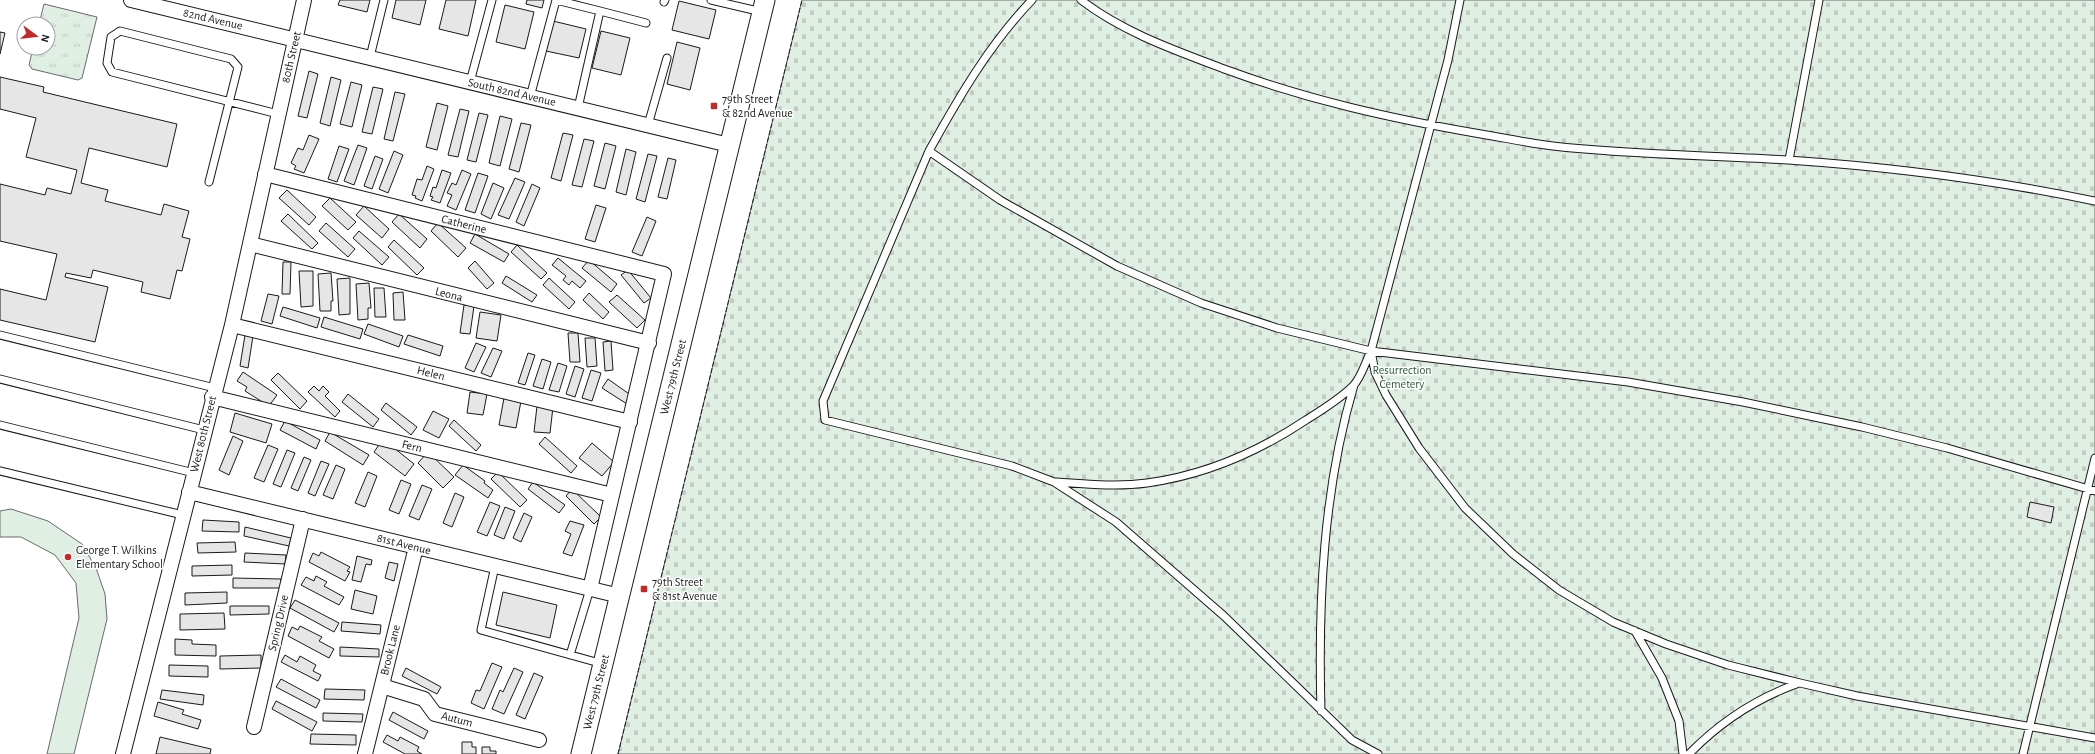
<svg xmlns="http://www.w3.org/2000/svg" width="2095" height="754" viewBox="0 0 2095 754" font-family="'Alegreya Sans',sans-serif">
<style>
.cemetery{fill:url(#cemetery-stones);stroke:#6a6a6a}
.park{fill:url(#park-tufts);stroke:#6a6a6a}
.garden{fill:#e0efe3;stroke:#6a6a6a}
.building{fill:#e6e6e6;stroke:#1a1a1a}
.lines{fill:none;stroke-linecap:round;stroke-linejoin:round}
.lane-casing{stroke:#1a1a1a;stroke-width:9}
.street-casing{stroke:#1a1a1a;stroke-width:16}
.secondary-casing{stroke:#1a1a1a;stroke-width:21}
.lane{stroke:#fff;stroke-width:7}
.street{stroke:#fff;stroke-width:14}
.secondary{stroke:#fff;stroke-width:19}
.fence{stroke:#1a1a1a;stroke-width:1;stroke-dasharray:5 2;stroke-linecap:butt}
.poi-dot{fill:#c62828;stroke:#fff;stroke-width:1.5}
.labels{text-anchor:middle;stroke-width:3;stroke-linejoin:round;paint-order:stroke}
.street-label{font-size:12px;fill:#1a1a1a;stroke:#fff}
.poi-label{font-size:12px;fill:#1a1a1a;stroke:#fff;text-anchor:start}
.park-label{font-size:12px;fill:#2b5a34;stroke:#fff}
</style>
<defs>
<pattern id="cemetery-stones" width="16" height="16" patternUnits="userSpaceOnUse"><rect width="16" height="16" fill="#e0efe3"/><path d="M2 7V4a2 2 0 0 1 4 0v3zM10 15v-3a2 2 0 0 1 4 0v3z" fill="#c0ccc2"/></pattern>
<pattern id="park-tufts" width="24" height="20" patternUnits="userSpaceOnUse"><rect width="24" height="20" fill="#e0efe3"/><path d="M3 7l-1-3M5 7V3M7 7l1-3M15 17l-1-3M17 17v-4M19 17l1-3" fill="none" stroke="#c0ccc2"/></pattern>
</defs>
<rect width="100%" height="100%" fill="#fff"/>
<path class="cemetery" d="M802,0H2095V754H618Z"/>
<path class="park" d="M44,4L97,17L82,78L78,80L32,69L29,65L33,48H48V24H39Z"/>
<path class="garden" d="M11,509L48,521L82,544L96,568L105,594L107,619L74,754H47L79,618L76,583L55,555L21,537H0V511Z"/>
<path class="building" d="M340,0H370L367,12L338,5Z
M396,0H426L420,25L392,18Z
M446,0H476L468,36L439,29Z
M527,0H544L542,8L526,4Z
M679,1L716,10L709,39L672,30Z
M505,5L534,12L525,49L496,42Z
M553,21L586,29L579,58L546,51Z
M601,31L630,38L621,75L592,68Z
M0,32L5,33L0,54Z
M677,42L700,48L690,90L667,84Z
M309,71L318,74L307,118L298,116Z
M0,77L44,87L43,92L177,124L167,167L89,148L81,183L108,190L105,201L161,215L164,204L189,211L182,237L190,239L182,271L177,270L170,299L141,292L143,282L93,270L91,278L66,273L65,277L108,287L95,342L0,320V289L46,300L57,254L0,241V184L45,195L47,188L71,194L77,170L26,157L36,118L0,109Z
M331,77L341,80L330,126L320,123Z
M351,82L362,85L352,127L340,124Z
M373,87L383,89L372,134L362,132Z
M395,92L405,94L393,141L384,139Z
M437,103L448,106L437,150L426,147Z
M460,109L469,111L458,157L448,155Z
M479,113L488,115L476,162L467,160Z
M500,116L512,119L500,166L489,163Z
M521,123L531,125L519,172L509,169Z
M563,133L573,135L561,181L551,178Z
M309,135L319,139L304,173L294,169L296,166L291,163L298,148L303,150Z
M584,139L594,141L582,187L572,185Z
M605,143L616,146L605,189L594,186Z
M358,145L367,148L354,185L344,181Z
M339,146L349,149L337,182L328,179Z
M626,149L636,152L626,195L616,192Z
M394,151L403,155L388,193L379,189Z
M648,154L657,156L645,202L636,199Z
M375,156L383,159L372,189L364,186Z
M668,158L676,160L667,199L658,197Z
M427,166L434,169L422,201L415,198L416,196L412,195L417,179L422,180Z
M442,170L451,173L440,203L431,200L433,197L430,196L433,187L436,188Z
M462,170L471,174L456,210L447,206L452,195L447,193L452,183L456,185Z
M478,173L488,176L475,213L465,210Z
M515,178L525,182L509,219L498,215Z
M493,183L504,188L491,219L481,214Z
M532,184L540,188L524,226L516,222Z
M287,190L316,217L309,225L279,198Z
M330,198L356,222L348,230L322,206Z
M596,205L606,208L595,242L585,239Z
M364,206L389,229L382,238L356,215Z
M288,214L318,243L312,249L281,221Z
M399,214L427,239L420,248L392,222Z
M647,217L656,221L642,256L632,252Z
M326,223L355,249L348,257L319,231Z
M438,223L466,248L458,257L431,231Z
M359,231L389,257L382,265L353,238Z
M475,234L509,254L504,262L470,243Z
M394,240L424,268L417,275L388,247Z
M517,245L547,273L541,279L511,252Z
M558,258L586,281L580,288L572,281L569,285L563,280L566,276L552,265Z
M589,260L617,284L611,292L582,268Z
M475,261L494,283L487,289L468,268Z
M283,262H291L290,294H282Z
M628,270L651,298L644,303L621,275Z
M299,271H313V306L301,307Z
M331,273L333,301H331V311H320L318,274Z
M506,276L537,295L532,302L502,283Z
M350,278V314L339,315L337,279Z
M549,278L575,302L569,309L543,285Z
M369,283L371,308H368V319L358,320L356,284Z
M374,288H384L386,317H375Z
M403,292L405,320H394L393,293Z
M589,293L609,312L603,319L583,300Z
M268,294L279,296L272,324L261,321Z
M617,295L645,320L637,328L609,302Z
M464,305L474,306L470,334L460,333Z
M283,307L320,318L317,328L280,316Z
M480,312L501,315L497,341L476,338Z
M324,317L363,329L360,339L321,327Z
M368,324L403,336L399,347L364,334Z
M568,333H578L580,362H570Z
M245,335L253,336L248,368L240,366Z
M408,335L443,346L440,356L404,344Z
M585,338H595L597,366L587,367Z
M611,341L613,370L605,371L603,342Z
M476,343L486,347L474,372L465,368Z
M493,348L502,351L491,377L481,373Z
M528,353L535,355L525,385L518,383Z
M542,359L551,362L543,389L533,386Z
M558,363L567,366L559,392L549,390Z
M575,366L584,369L575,397L566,394Z
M591,370L601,373L592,401L582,398Z
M243,372L277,395L269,406L245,391L247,387L237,381Z
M278,373L307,401L300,409L271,380Z
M608,379L632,396L627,404L602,388Z
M314,386L319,391L323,386L329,392L325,396L340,411L335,417L308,392Z
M470,392L487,394L483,415L467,413Z
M348,394L379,419L373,427L342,402Z
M504,398L521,401L516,428L499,425Z
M386,403L417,427L411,435L381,410Z
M537,406L553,407L550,433L534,432Z
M433,411L449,419L439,438L423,430Z
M235,413L272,424L266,443L230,432Z
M454,420L481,445L476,451L449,426Z
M285,421L320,440L316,449L280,430Z
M330,432L369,455L363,465L325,441Z
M233,436L243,441L229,475L219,470Z
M545,437L577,466L571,473L539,444Z
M383,439L414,464L405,476L374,452Z
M592,443L614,462L602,476L579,458Z
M268,445L278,449L264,482L254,478Z
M287,450L295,453L281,487L273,484Z
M428,452L454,477L443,488L418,463Z
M304,457L311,460L298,491L291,488Z
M321,461L329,464L315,496L308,493Z
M336,465L345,469L333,499L323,495Z
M463,465L485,481L484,483L493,490L488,498L455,475Z
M368,472L377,476L365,507L355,503Z
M498,472L527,500L520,507L491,479Z
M401,480L411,484L399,514L389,510Z
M533,482L565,505L559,513L528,489Z
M422,485L432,489L419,520L409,516Z
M572,489L601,517L594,524L566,496Z
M455,493L464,497L452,527L443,523Z
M490,502L500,506L487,536L477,532Z
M2030,502L2054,507L2051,523L2027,517Z
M505,507L515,511L504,539L494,535Z
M524,513L532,517L521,542L513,538Z
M203,520L239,522V532L202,531Z
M570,521L584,525L572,556L563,553L571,534L565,531Z
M245,527L291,538L289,546L244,536Z
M235,542L236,552L198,553L197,543Z
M321,552L350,567L347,571L350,572L345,581L309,562L313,553L319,556Z
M245,553L286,555L285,564L244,562Z
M357,556L372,560L371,565L366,564L361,582L352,580Z
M389,562L398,564L394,581L385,578Z
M232,565V575L192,576V566Z
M316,576L327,582L324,586L344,597L339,605L301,585L306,577L314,581Z
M233,578L281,579V588H233Z
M355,590L377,596L373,614L351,609Z
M227,592V603L185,605V593Z
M503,592L557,605L550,638L496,625Z
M295,600L339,623L334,632L290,608Z
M230,606H269V614L230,615Z
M224,613L225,629L180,630V614Z
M342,622L381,625L380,634L341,631Z
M300,626L322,637L319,641L334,649L329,658L288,636L292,627L298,630Z
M175,639L192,640V644L216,645V656L175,655Z
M340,647L379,649V657L340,656Z
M261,655V668L220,669V656Z
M285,655L297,662L300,656L316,665L313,671L321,675L318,681L281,662Z
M492,663L502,667L484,709L471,703L476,690L480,691Z
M169,665L208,666V677L169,676Z
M406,668L441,687L437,694L402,676Z
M514,668L523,672L504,714L492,709L500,690L503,692Z
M534,673L543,677L525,719L516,715Z
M281,679L320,700L316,708L276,687Z
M325,689L365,690L364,700L324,699Z
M162,690L204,695L203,705L160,699Z
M276,701L317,722L312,731L272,709Z
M158,702L184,710L182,714L201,720L198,729L154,716Z
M393,712L428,731L424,739L389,720Z
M323,713L363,714L362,722L323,721Z
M311,734L356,735V745L310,744Z
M387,735L398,741L400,737L419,747L417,751L422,754H405L383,742Z
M160,737L211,749L210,754H156Z
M462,742H472V747H476V754H462Z
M482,747H490V751H496V754H482Z"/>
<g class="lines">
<defs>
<path id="lane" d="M711,0L762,12
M1032,0C989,45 959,97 929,151L1000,200L1117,266L1201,303L1277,328L1371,351L1628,382L1743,402L1862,427L1947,448L2095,491
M1081,0C1124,33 1177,51 1227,70C1309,100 1389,118 1475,133C1501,137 1527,143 1553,146C1631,155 1710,155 1788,160C1891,167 1994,180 2095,201
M1460,0L1448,60L1371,351L1375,372L1386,395L1419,448L1465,508L1513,554L1559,590L1613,622L1666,644L1728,665L1800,683L1857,696L2095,738
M664,2L665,0
M370,57L384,0
M470,82L492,0
M530,97L556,0L600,11
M578,108L600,11L646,23
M648,125L667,58
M929,151L823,401L825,420L1012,466L1054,482L1116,522L1224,616L1352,740L1378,754
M1789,160L1819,0
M209,182L238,67L231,59L120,31L111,37L107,63L112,72L278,114
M0,335L215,388
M0,379L204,430
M0,425L194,473
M0,471L183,515
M1056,482C1086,484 1117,487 1147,483C1205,475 1258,452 1306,420C1322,410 1340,399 1353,386C1361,378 1366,361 1371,351
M495,566L481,630L603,664
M1635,631L1662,678L1679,721L1683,754
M570,655L590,589
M1321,711C1318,602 1323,490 1354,385
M1689,754C1720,722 1757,698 1799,683
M2023,754L2095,458"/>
<path id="street" d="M131,0L729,145
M265,174L664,274L590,589
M250,244L649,343
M232,325L630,422
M212,397L612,495
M189,492L620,596
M382,686L424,699L435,714L539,740
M254,727L303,519
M123,754L232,325L304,0
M365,754L416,547"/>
<path id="secondary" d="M581,754L765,0"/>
</defs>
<use href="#lane" class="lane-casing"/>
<use href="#street" class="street-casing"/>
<use href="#secondary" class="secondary-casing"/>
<use href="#lane" class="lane"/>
<use href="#street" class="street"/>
<use href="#secondary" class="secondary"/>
<path class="fence" d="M618,754L802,0"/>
</g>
<g class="poi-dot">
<rect x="710" y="102" width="8" height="8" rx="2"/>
<circle cx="68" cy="557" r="4"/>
<rect x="640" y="585" width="8" height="8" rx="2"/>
</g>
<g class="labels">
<g class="street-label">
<text transform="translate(213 19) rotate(13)" y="4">82nd Avenue</text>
<text transform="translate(291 57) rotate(-77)" y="4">80th Street</text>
<text transform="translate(512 92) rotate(13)" y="4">South 82nd Avenue</text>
<text transform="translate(464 224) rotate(14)" y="4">Catherine</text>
<text transform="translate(449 294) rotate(14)" y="4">Leona</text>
<text transform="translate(431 373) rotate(14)" y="4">Helen</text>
<text transform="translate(673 377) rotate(-76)" y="4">West 79th Street</text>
<text transform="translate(203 434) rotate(-76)" y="4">West 80th Street</text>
<text transform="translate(412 446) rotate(14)" y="4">Fern</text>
<text transform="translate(404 544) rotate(14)" y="4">81st Avenue</text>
<text transform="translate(278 623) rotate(-77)" y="4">Spring Drive</text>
<text transform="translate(390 650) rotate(-76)" y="4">Brook Lane</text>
<text transform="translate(596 692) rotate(-76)" y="4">West 79th Street</text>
<text transform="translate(457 719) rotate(14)" y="4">Autum</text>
</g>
<g class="poi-label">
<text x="722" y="103">79th Street<tspan x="722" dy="14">&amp; 82nd Avenue</tspan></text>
<text x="76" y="554">George T. Wilkins<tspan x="76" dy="14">Elementary School</tspan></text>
<text x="652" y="586">79th Street<tspan x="652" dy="14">&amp; 81st Avenue</tspan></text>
</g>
<g class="park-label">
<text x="1402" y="374">Resurrection<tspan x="1402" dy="14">Cemetery</tspan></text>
</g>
</g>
<g transform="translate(36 36) rotate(105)"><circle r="19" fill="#ffffff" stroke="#a3a3a3"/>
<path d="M0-3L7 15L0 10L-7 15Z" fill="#c62828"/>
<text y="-6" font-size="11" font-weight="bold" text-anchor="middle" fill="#1a1a1a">N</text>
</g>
</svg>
